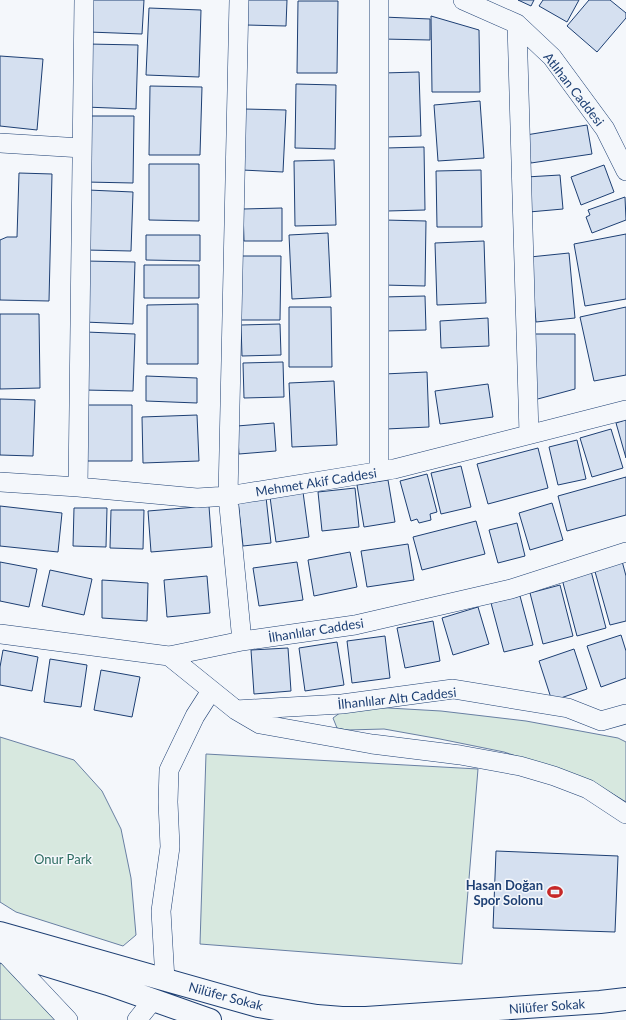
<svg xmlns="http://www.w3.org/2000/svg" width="626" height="1020" viewBox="0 0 626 1020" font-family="Lato,sans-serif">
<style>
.green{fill:#d7e8df;stroke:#687fa3}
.building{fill:#d5e0f0;stroke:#1d3f73}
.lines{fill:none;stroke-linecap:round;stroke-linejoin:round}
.minor-casing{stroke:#1d3f73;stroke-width:20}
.major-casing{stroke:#1d3f73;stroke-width:24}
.minor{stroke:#f4f7fb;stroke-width:19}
.major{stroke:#f4f7fb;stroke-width:22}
.labels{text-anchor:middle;stroke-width:3;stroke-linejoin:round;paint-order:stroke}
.street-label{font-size:13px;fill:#1d3f73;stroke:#f4f7fb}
.park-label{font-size:13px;fill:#2c6c60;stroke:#f4f7fb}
.poi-label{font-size:13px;font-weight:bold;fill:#1d3f73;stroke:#f4f7fb;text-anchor:end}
</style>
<rect width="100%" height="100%" fill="#f4f7fb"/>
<path class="green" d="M371,707L441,711L526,721L618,738L626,742V802L589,780L504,752L440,739L384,729L347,730L337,728L333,718L341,712Z
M0,737L74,760L102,791L121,829L131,878L136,935L123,946L16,912L0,902Z
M206,754L478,769L462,964L200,944Z
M0,951L68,1020H0Z"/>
<path class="building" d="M91,0H144L142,34L89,32Z
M247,0H287L286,26L246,25Z
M518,0H534L531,6Z
M543,0H579L567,22L539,6Z
M589,0H610L626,13V18L597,52L567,26Z
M298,1H338L337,73H297Z
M149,8L201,10L199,77L146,75Z
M431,16L479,30L480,92H432Z
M383,17L430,19V40L382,39Z
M88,44L138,45L136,109L85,107Z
M0,56L43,59L37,130L0,126Z
M419,72L421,136L385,137L383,73Z
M296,84L336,85L335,149L295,148Z
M150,86L202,87L200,155H149Z
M480,101L484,158L438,161L434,105Z
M244,109L286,110L283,172L242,170Z
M87,116H134L133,183L86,182Z
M587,125L592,154L531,163L526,135Z
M424,147L425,210L387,211L386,148Z
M334,160L336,225L295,226L294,161Z
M149,164H199V221L149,220Z
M604,165L614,192L581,205L571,177Z
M481,170L482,227H437L436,171Z
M19,173L52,174L49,301L0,300V240L7,237H17Z
M560,175L563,209L529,212L526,177Z
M88,190L133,192L131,251L86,250Z
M625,197L626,220L592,233L586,217L590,215L588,210Z
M282,208V241H244L243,209Z
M384,220L426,221L425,286L383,285Z
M328,233L331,297L292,299L289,235Z
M626,234V299L585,306L574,244Z
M146,235H200V261L146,260Z
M484,241L486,303L437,305L435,243Z
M569,253L575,318L536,322L530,257Z
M241,256H281L280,320H241Z
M86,261L135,262L133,324L84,322Z
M144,265H199V298H144Z
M425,296L426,330L384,331L383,297Z
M198,304V364H147V305Z
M289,307H331L332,367H289Z
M626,307V375L594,381L580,317Z
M0,314H39L40,388L0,389Z
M488,318L489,346L441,348L440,321Z
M280,324L281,355L242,356L241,325Z
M86,332L135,334L133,391L84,390Z
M533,334H575V389L534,400Z
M283,362L284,397L244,398L243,363Z
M427,372L429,427L386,429L384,374Z
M146,376L197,378V403L146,401Z
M334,381L337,445L292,447L289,383Z
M488,384L493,417L440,424L435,391Z
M0,399L35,400L33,456L0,455Z
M84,405H132V461H83Z
M197,415L199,461L143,463L142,417Z
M626,420V458L616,423Z
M274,423L276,451L239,454L237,426Z
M611,429L623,468L592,477L580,438Z
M577,440L586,479L558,485L549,447Z
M538,448L548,488L488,504L477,464Z
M461,466L471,507L441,514L431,473Z
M427,474L437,512L430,514L431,520L419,523L417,519L411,521L400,481Z
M626,477V515L567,531L558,496Z
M388,480L395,522L364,527L357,485Z
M355,488L359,527L322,531L318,492Z
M303,492L309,537L276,542L270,497Z
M266,497L271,543L243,546L238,500Z
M552,503L563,540L530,550L519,513Z
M0,506L62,513L58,552L0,546Z
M209,506L212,547L151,552L148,511Z
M74,508H107L106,547L73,546Z
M111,510H144L143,549L110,548Z
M476,521L485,554L422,570L413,537Z
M517,523L525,556L498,563L489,530Z
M408,544L414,580L367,587L361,551Z
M350,552L357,587L314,596L308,560Z
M622,561L626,576V621L610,625L594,568Z
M0,562L37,569L29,607L0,601Z
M297,562L303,600L259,606L253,568Z
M50,570L92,579L84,615L42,606Z
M591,571L606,628L577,636L562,579Z
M207,576L210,613L167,617L164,580Z
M102,580L148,583L147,621L102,618Z
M560,585L573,636L543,644L530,593Z
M520,596L533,645L504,652L491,603Z
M478,607L489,644L453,655L442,618Z
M433,621L440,661L405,668L397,628Z
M621,635L626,651V678L601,687L587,646Z
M385,636L390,678L352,683L347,641Z
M337,642L344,685L305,691L299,648Z
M288,648L291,691L254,694L251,650Z
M574,649L587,689L552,701L539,661Z
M3,650L38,657L32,691L0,685V667Z
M50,659L87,665L81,707L44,702Z
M101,670L140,677L132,717L94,710Z
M496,851L618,856L615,932L493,928Z"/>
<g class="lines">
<defs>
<path id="minor" d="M239,0L228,496L242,641
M379,0V471
M463,0L517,24L552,57L605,129L626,171
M517,24L529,434
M0,143L82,148
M0,482L78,487L197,498L228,496L394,469L626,410
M78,487L84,0
M0,634L169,656L242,641L355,625L511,589L626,552
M169,656L236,710L260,724L372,744L460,755L520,766L554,776L588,789L626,814
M236,710L342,704L453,689L568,708L601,721L626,714
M1,949L68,1020
M165,980L161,911L170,847L168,802L169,770L195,716L211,691
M137,1020L153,1000"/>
<path id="major" d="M0,933L258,1006L317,1016L342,1018H366L600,1002L626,999
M0,951L108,984L210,1020"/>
</defs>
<use href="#minor" class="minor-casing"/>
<use href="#major" class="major-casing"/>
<use href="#minor" class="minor"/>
<use href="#major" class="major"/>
</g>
<defs>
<symbol id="stadium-bare" viewBox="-9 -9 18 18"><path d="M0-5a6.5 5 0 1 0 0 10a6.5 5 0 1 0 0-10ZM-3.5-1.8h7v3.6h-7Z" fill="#c62828" stroke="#f4f7fb" stroke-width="2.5" paint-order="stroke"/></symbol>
</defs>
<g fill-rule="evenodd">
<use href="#stadium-bare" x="544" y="881" width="22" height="22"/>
</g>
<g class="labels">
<g class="street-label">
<text transform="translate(574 89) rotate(52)" y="5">Atlıhan Caddesi</text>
<text transform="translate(316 482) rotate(-9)" y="5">Mehmet Akif Caddesi</text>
<text transform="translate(316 630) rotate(-9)" y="5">İlhanlılar Caddesi</text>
<text transform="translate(397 698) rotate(-6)" y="5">İlhanlılar Altı Caddesi</text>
<text transform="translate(226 996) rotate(15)" y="5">Nilüfer Sokak</text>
<text transform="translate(547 1006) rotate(-4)" y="5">Nilüfer Sokak</text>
</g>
<g class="park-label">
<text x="63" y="864">Onur Park</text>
</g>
<g class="poi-label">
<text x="543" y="890">Hasan Doğan<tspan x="543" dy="15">Spor Solonu</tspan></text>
</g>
</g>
</svg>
